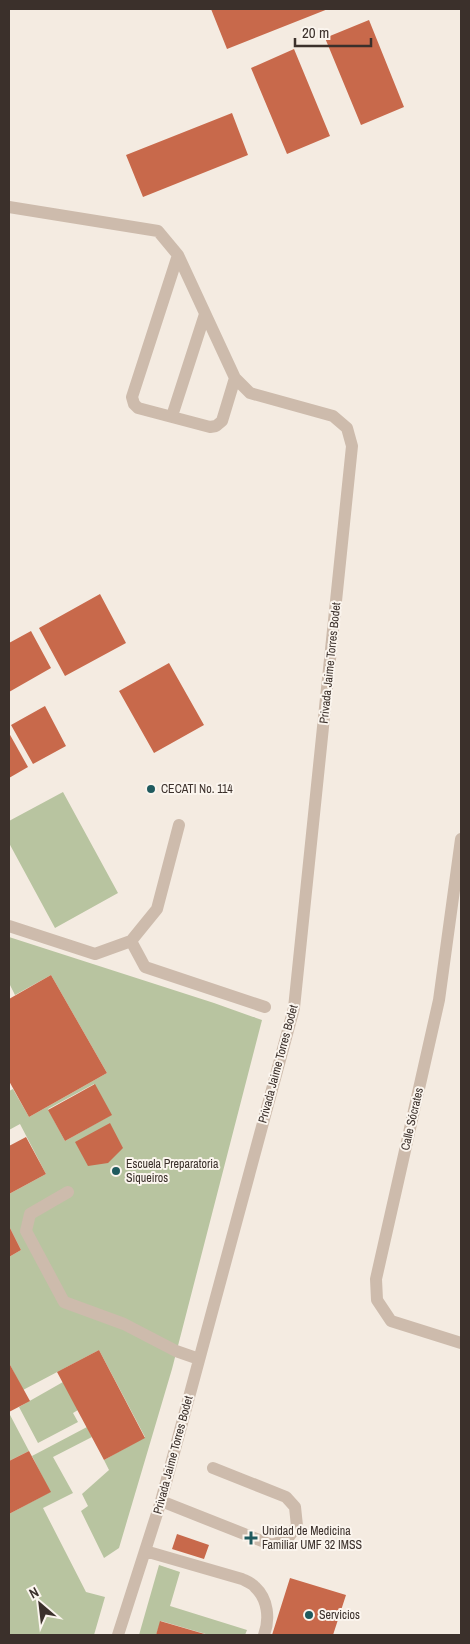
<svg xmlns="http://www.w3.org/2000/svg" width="470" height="1644" viewBox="0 0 470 1644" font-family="'Archivo Narrow',sans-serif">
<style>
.green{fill:#b8c4a0;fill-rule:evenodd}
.building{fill:#c8694b}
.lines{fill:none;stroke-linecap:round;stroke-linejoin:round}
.minor{stroke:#cdbbac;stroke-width:12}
.poi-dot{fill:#1f5a5e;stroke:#fbf5ee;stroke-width:2}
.labels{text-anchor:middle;stroke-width:4;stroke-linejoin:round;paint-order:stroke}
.street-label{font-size:12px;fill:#3b302b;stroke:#fbf5ee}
.poi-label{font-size:12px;fill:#3b302b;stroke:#fbf5ee;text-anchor:start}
</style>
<rect width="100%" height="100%" fill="#f4ebe1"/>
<path class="green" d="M63,792L118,893L55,928L9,843V821Z
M9,937L214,1003L262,1020L172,1369L119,1548L104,1558L81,1511L88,1506L82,1494L109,1470L104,1460L145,1437L99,1350L23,1390L9,1363V1257L21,1250L9,1226V1194L46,1174L20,1124L9,1130V1091L13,1089L29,1117L107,1073L51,975L15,995L9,983ZM94,1084L111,1115L65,1141L48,1109Z
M63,1382L78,1410L73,1413L78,1422L38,1443L19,1407Z
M9,1413L29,1451L9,1461Z
M87,1427L92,1437L53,1457L73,1493L43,1508L86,1592L105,1597L94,1635H9V1514L50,1492L32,1456Z
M159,1565L180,1572L170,1606L247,1630L245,1635H209L161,1621L156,1635H139Z"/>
<path class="building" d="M211,9H328L227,49Z
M369,20L404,107L361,125L325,38Z
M294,49L330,136L287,154L251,68Z
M232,113L248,155L143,197L126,155Z
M100,594L126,643L65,676L39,628Z
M31,631L51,668L9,692V643Z
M169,663L204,725L154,753L119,691Z
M45,706L66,746L33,764L11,725Z
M9,733L28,767L9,778Z
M51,975L107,1073L29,1117L9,1081V999Z
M95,1084L112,1115L65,1141L48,1110Z
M110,1123L123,1148L108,1163L88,1166L75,1142Z
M26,1137L46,1174L9,1194V1146Z
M9,1226L21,1250L9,1257Z
M99,1350L145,1438L104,1460L57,1372Z
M9,1363L30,1401L9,1412Z
M29,1451L51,1492L9,1514V1461Z
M177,1534L209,1545L204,1559L172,1549Z
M290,1578L346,1595L333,1635H272Z
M160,1621L208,1635H156Z"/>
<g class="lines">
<path class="minor" d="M9,207L158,231L178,255L235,378L250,393L333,416L347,428L352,446L294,1008L161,1501L118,1635
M178,255L132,397L134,404L138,408L210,427L216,426L222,421L235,378
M172,416L205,314
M461,839L439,1000L376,1279L377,1300L391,1321L461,1343
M9,926L95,954L131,941L157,909L179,825
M131,941L145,967L265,1007
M68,1192L30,1214L26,1231L64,1302L124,1324L176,1351L199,1359
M161,1501L272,1545L287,1539L297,1526L295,1507L286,1497L213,1468
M145,1551L242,1579C246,1581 252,1583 255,1587C268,1599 270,1619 264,1635"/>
</g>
<g class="poi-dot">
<circle cx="151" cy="789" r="5"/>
<circle cx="116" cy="1171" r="5"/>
<path d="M248.5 1530.5h5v5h5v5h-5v5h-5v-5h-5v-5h5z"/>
<circle cx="309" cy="1615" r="5"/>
</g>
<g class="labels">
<g class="street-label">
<text transform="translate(330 663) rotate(-84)" y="4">Privada Jaime Torres Bodet</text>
<text transform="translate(278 1064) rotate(-75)" y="4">Privada Jaime Torres Bodet</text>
<text transform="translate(412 1119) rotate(-77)" y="4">Calle Sócrates</text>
<text transform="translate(173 1455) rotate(-75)" y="4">Privada Jaime Torres Bodet</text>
</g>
<g class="poi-label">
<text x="161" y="793">CECATI No. 114</text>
<text x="126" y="1168">Escuela Preparatoria<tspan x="126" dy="14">Siqueiros</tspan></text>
<text x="262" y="1535">Unidad de Medicina<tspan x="262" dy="14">Familiar UMF 32 IMSS</tspan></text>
<text x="319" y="1619">Servicios</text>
</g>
</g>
<rect width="470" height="1644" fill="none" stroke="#3b302b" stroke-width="20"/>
<g transform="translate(40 1604) rotate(332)" stroke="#fbf5ee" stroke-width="4" paint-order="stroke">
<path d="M0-4L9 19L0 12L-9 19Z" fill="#3b302b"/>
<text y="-8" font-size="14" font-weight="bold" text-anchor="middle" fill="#3b302b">N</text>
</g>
<path d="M295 38v8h76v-8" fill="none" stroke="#3b302b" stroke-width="2.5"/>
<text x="302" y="38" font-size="15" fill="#3b302b" stroke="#fbf5ee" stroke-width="4" paint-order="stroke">20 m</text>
</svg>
